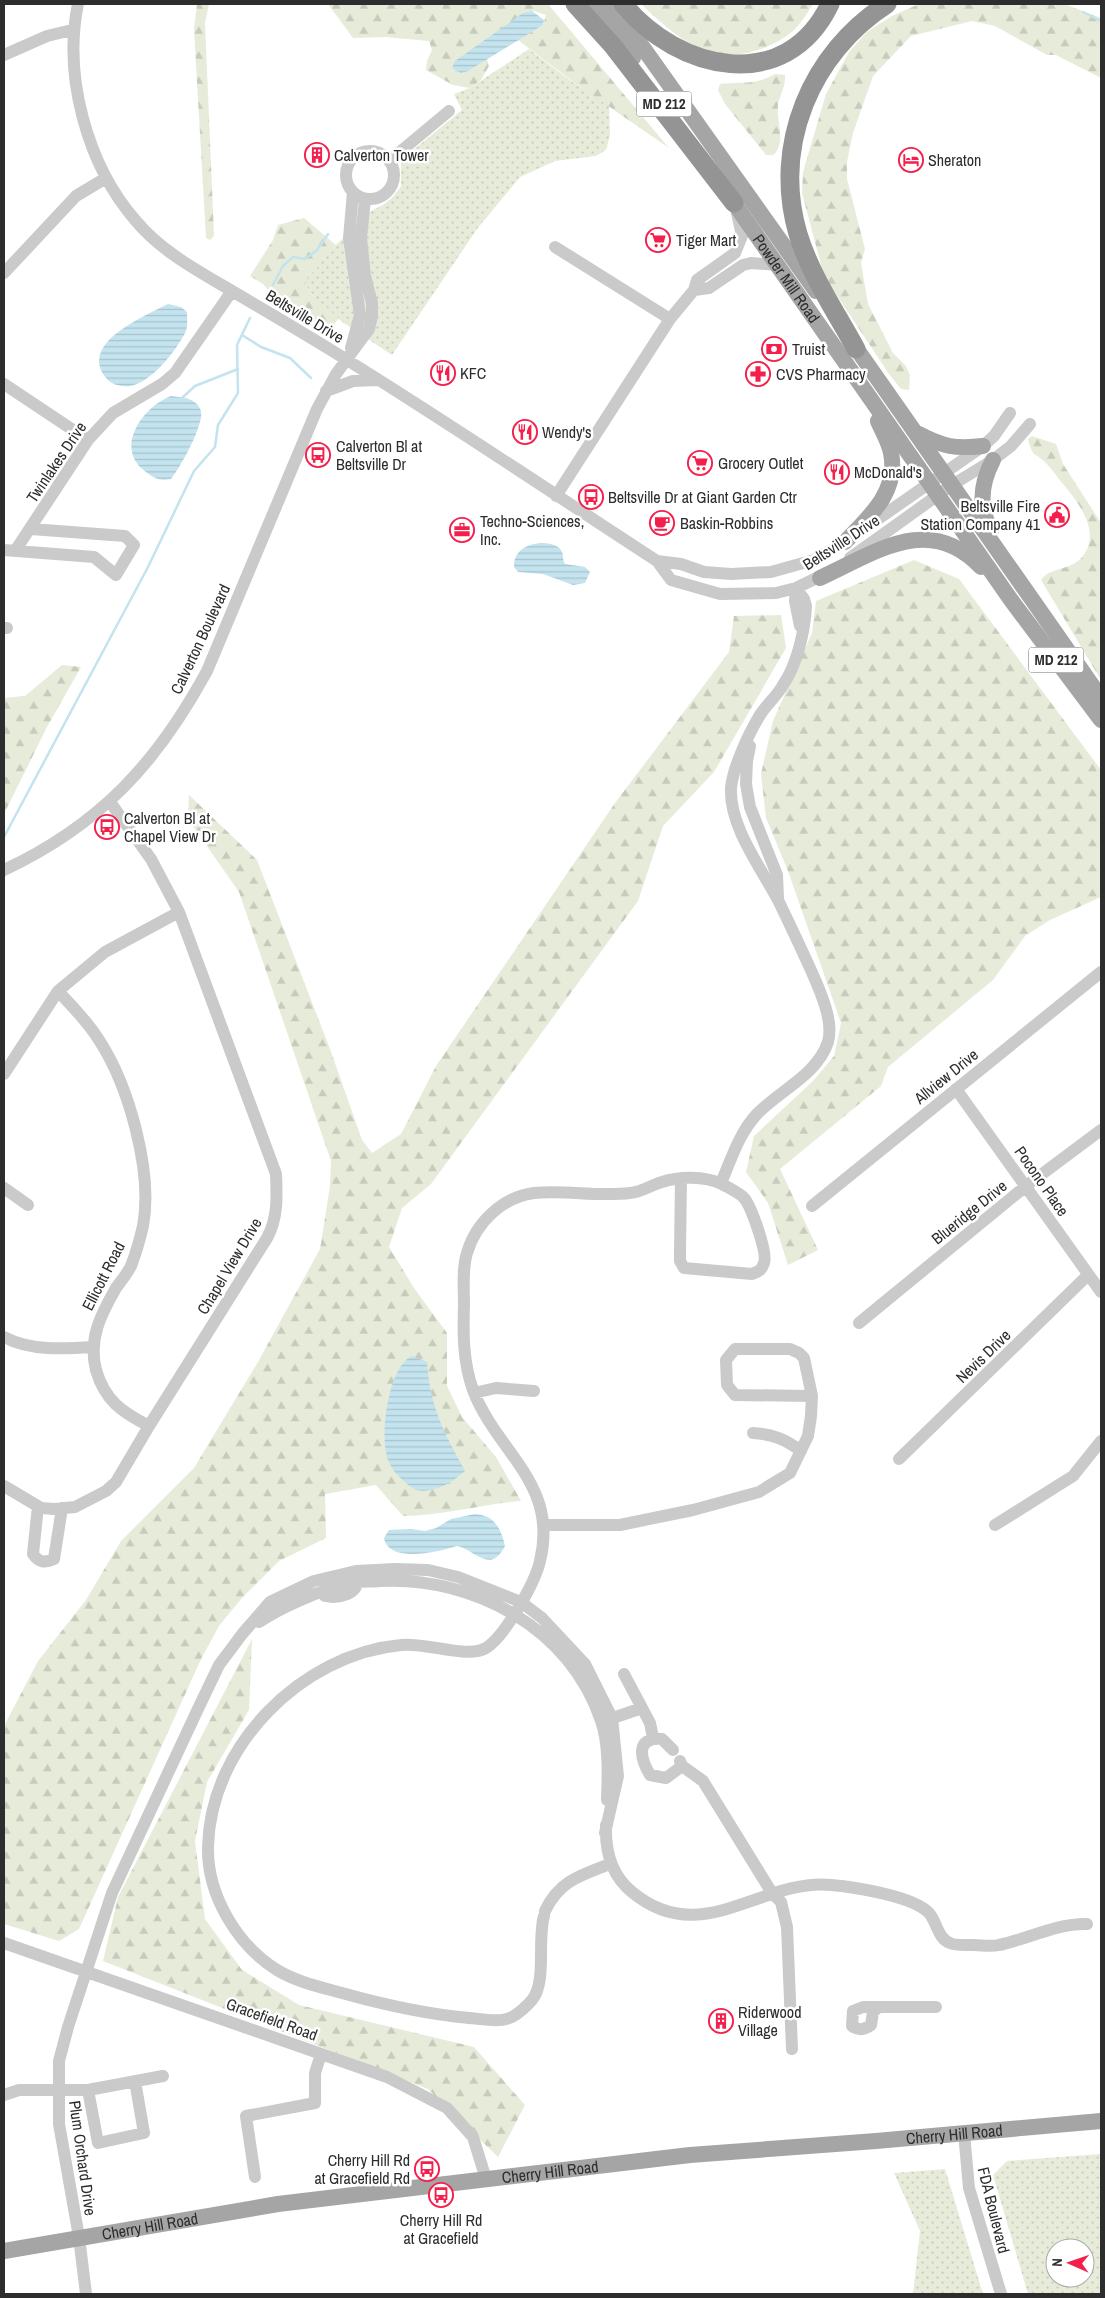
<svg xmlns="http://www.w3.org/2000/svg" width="1105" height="2298" viewBox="0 0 1105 2298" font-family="'Archivo Narrow',sans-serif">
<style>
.grass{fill:url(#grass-dots);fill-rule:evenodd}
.forest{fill:url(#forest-firs)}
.water{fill:url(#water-rules)}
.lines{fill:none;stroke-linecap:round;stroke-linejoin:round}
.stream{stroke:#c3e3ee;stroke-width:2.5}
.minor{stroke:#cacaca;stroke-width:12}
.major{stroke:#a5a5a5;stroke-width:16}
.highway{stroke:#949494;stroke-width:19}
.labels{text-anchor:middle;stroke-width:5;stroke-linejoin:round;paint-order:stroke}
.shield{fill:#fff;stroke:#6c6c6c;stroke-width:1}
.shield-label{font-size:15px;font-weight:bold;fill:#2d2d2d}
.poi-label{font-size:16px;fill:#2d2d2d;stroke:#fff;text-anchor:start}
.street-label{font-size:16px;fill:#2d2d2d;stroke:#fff}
</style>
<defs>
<pattern id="grass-dots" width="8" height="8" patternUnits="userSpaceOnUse" patternTransform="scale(1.25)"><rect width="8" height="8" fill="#e6ecd9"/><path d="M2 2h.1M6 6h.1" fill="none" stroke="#c6cbbb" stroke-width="1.8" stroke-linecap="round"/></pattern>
<pattern id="forest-firs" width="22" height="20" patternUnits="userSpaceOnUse" patternTransform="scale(1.25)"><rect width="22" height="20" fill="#e6ecd9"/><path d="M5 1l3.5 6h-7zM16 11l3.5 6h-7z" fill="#c6cbbb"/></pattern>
<pattern id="water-rules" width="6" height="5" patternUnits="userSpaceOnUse" patternTransform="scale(1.25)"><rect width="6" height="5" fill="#c3e3ee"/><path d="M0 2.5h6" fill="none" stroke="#a8c3cc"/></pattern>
</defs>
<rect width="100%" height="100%" fill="#fff"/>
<path class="grass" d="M529,49L571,81L609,104L610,135L606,150L596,156L555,161L520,177L477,229L392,355C365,336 319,312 304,282L336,245L371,211L383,205L393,197L401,186V160L462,110L454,94L470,88Z
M1101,2154V2294H1028L993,2175L1007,2161ZM1055,2248H1085V2278H1055Z
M945,2169L983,2294H913L920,2231L894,2173Z"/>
<path class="forest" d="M197,4H209L205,23L214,236L210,240L206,238L194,29Z
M328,4H548L669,148L572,81L518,40L543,25L546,15L534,11L523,13L468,71L487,59L489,66L481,80L470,88L453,85L426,70L427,61L432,50L429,41L385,37L353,38Z
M641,4H813C808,12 802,22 795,29C772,51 728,63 699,48C676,37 659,21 641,4Z
M919,4H1064L1101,18V78L1056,55H1047L995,26L972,21L911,36L873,76L853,133L847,162V179L865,249L861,263L868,304L893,353L906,366L910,375L909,390L901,389L889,374L824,276L802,193L803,172L826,94L849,52L867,32L892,16Z
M775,74L785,75C786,86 780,94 778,105C776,122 787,143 773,155H766L725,104L718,90L720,84C742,81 754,86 775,74Z
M304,218L336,245L305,282L311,294L339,318L327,333L270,300L269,291L263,284L250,276L273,240L278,225Z
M1032,436L1056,444L1063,464L1101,523V680L1041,580C1051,566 1072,571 1083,556C1103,530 1075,498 1058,478C1053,471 1047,463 1040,458C1038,456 1036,455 1034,454C1031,450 1029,444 1028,439Z
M914,560L959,579L1101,770V897L1050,920L1025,936L993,980L888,1067L881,1086L780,1169L818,1250L788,1265L768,1203L746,1172L754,1136L813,1081L834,1056L841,1023L788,871L766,818L761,774L773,721L812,633L816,601Z
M781,615L786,648L714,772L663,826L638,901L431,1184L402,1208L389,1247L414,1288L447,1333V1386L462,1417L496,1457L521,1501C482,1504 443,1516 403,1516L376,1485L325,1494L326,1538L279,1561L242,1598L219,1626L201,1659L79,1929L59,1941L4,1924V1726L38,1661L86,1600L121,1541L194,1468L258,1362L320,1249L330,1186L331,1161L239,892L188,819L189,795L257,860L330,1049L362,1140L372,1153L401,1134L436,1066L615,803L729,652L734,616Z
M62,665L81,667L47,727L4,814V698L25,696Z
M252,1639L249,1710L207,1782L195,1841L205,1919L242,1970L299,2005L474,2047L525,2105L498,2157L428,2089L103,1961L118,1897Z"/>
<path class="water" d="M532,11L544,20L543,25L468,71L461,73L452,68L455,61L523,13Z
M168,304L181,307L187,312C187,318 188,326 186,331C177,350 151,383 130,386C119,387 109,384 103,374C83,341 145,316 168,304Z
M171,396C182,397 197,398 201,411C204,425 180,468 171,479C160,481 155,479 146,472C113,449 142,407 171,396Z
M540,543C547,543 559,544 562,552C564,557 562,559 565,564L585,567L590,572L585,583L573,585L543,574L518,572L514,567C514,551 525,545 540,543Z
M412,1356L427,1362C430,1408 444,1432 465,1471C453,1482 434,1494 416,1490C412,1488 407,1484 404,1481C395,1474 388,1464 386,1452C381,1429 389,1366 412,1356Z
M475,1514C494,1515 501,1528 505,1546C490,1575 476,1550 457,1546C438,1552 389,1564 384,1538L389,1530L411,1529L425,1531L436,1528L451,1519Z"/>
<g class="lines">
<path class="stream" d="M1083,12L1101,21
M273,285L283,266L293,257L305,259L317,250L328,234
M242,335L261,347L290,358L311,378
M183,397L195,386L238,369
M4,837L148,567L194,471L215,447L218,425L238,393L237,345L250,318"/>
<path class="minor" d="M78,4C63,76 87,165 136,221C162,252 198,271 232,291C271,314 309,336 347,360C452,425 554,494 657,561L671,580L720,594L776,593L796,588L827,573
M4,55L47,36L72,30
M346 175a24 24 0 1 1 48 0a24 24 0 1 1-48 0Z
M389,161L449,111
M555,247L670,319
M4,273L76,196L106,178
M694,290L709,288L743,265L751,263L777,265
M351,348L360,315L349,238L353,192
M4,384L88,440
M326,391L353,381L378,380
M556,496L670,319L694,290L697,280L735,253L742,236L737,213
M4,550L94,557L116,575L134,545L125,536L31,529
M15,551L88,440L113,413L162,384L175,373L232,291
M850,558L952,485L993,460L1011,446L1030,424
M657,561L681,564L704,572L731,574L771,572L814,560L845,542L983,446L994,436L1010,413
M796,588L795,601L800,626
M4,628H7
M750,746L747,761L746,784L750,807L777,875L778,898
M4,870C100,825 157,763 207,671L317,409L336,374L369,329L372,316V303L365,276L361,238L365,199
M58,991C73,1007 88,1022 99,1040C129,1086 153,1172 143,1226C140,1239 136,1253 131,1266C127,1274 121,1281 116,1288C101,1314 88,1339 96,1370C105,1401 122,1412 149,1426
M4,1074L58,991L105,952L179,912
M956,1089L1101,1292
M721,1183C731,1160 739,1133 757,1114C780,1090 817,1075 828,1042C833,1024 824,1001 817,984C805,956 792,929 779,902C762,869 729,827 731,788C733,767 749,733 760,715C767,704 777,696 783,685C797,665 805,630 806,606L804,599L796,588
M4,1188L28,1205
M812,1206L1101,972
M859,1323L1026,1186L1101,1130
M4,1337C30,1351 64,1349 93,1347
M474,1393L496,1388L534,1391
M753,1433C772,1434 785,1439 801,1451
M899,1459L1088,1275
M4,1486L41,1508L54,1509L75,1507L106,1491L116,1482L149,1426L267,1238C278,1218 277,1197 276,1174L179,912L151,859L110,802
M38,1506L33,1554C39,1563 45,1563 54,1559L62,1508
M543,1525H620L693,1510L759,1492L790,1473L808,1436L811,1416L812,1396L804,1358L799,1353L790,1349H735L726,1360L727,1385L735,1395L812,1396
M995,1525L1073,1476L1101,1441
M325,1596C338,1599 361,1594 357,1577
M259,1622C283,1606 319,1591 346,1584C357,1581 369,1582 380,1581C474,1576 571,1629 601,1721C609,1743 608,1776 607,1800
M624,1674L650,1723L653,1738
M604,1721L642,1708
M673,1750L662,1739C635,1737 640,1758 650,1775L666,1778L682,1766L680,1761
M682,1766L703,1781L772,1893L781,1902L787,1927L792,2049
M606,1825C605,1851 611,1875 632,1892C702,1950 761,1878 831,1885C854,1887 913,1896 929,1913C937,1922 938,1939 950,1943C956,1946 966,1945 973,1945C981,1945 991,1947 999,1945C1028,1939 1057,1923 1087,1924
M545,1911C559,1881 581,1875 610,1864
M544,1916C537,1940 547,1982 532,2000C528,2005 518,2014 512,2017C500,2023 482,2019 469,2018C425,2014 385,2005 342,1993C320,1987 297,1982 277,1970C237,1945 207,1895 208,1847C210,1746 302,1654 401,1645C426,1642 467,1659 486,1648C505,1636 535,1583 540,1561C559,1483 497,1453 473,1390C463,1362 463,1334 464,1305C464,1288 462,1269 467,1253C476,1222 503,1197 534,1193C566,1190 598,1197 630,1193C642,1192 651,1185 662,1182C680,1176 704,1176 722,1184C727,1187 740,1193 744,1198C751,1206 768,1253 764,1263C761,1271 759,1271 752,1274L684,1268L680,1261V1252L681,1178
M4,1943L387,2077L447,2108L473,2137L486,2179
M879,2007L873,2012L871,2025C864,2030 859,2031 852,2026L853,2011L863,2007H936
M88,2090L98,2143L144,2133L135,2081
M4,2095L19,2090H88L163,2076
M964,2133L969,2188L1001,2294
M255,2177L246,2116L315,2103V2073L321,2054
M86,2294L79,2237L59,2124V2061L68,2027L112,1893L197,1711L219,1665L243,1633L270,1602L314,1581L356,1571L395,1569L428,1570L458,1577L521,1602L542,1618L585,1664L612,1718L618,1776L605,1833"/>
<g class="major">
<path d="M596,4L633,58"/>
<path d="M612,4L816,291"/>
<path id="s1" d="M727,193L1011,600L1101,720"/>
<path d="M849,338L1101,698"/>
<path d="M919,434C944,447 955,449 983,446"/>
<path d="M991,530C978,507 981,483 993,460"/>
<path d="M845,542C868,518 899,492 891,453C889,442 882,431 878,421"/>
<path d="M820,578C875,553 929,512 981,567"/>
<path id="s2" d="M4,2251L278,2204L690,2155L876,2141L1101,2121"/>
</g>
<path class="highway" d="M575,4L613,46L734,203
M623,4C678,71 786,96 830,4
M856,349C836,312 810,274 798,234C772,145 811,53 887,4"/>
</g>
<defs>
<symbol id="building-ring" viewBox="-11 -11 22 22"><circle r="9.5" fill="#fff" stroke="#f41f4b" stroke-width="1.5"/><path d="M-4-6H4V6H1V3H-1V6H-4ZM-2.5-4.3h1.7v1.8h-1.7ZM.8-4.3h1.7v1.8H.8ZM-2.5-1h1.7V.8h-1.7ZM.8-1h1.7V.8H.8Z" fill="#f41f4b"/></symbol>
<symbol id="hotel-ring" viewBox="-11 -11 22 22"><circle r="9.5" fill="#fff" stroke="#f41f4b" stroke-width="1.5"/><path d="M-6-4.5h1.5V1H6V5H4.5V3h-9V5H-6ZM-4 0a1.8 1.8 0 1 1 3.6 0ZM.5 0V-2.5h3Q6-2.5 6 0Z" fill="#f41f4b"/></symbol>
<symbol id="supermarket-ring" viewBox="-11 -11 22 22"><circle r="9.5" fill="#fff" stroke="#f41f4b" stroke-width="1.5"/><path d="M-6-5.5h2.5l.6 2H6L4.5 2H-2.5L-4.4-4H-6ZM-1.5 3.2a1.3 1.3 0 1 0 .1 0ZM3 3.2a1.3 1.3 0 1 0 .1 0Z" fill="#f41f4b"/></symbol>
<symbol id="bank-ring" viewBox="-11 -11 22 22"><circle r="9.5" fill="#fff" stroke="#f41f4b" stroke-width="1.5"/><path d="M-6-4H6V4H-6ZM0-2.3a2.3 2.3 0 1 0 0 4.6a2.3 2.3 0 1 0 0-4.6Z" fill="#f41f4b"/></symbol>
<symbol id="restaurant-ring" viewBox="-11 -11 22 22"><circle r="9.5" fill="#fff" stroke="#f41f4b" stroke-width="1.5"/><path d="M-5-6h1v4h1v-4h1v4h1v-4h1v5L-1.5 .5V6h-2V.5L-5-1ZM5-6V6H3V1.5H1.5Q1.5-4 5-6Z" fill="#f41f4b"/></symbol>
<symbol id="pharmacy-ring" viewBox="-11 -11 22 22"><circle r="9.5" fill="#fff" stroke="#f41f4b" stroke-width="1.5"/><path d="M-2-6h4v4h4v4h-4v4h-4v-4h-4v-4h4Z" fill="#f41f4b"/></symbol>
<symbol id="bus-ring" viewBox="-11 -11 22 22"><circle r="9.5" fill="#fff" stroke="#f41f4b" stroke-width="1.5"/><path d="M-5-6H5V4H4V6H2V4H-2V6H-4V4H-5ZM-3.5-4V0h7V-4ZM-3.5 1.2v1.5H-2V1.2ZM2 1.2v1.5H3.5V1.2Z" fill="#f41f4b"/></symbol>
<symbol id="civic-ring" viewBox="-11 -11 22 22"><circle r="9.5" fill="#fff" stroke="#f41f4b" stroke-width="1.5"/><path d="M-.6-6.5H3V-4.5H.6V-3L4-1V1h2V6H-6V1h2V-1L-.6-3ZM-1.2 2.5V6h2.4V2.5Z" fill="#f41f4b"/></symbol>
<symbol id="cafe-ring" viewBox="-11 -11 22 22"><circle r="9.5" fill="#fff" stroke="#f41f4b" stroke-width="1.5"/><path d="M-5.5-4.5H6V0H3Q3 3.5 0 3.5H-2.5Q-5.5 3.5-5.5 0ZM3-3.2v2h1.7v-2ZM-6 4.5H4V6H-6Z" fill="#f41f4b"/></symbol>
<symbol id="office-ring" viewBox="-11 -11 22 22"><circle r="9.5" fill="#fff" stroke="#f41f4b" stroke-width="1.5"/><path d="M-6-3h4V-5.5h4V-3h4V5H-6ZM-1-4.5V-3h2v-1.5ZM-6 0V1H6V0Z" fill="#f41f4b"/></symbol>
</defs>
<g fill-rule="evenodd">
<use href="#building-ring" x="303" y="141" width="28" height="28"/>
<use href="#hotel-ring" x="897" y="146" width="28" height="28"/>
<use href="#supermarket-ring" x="644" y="226" width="28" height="28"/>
<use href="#bank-ring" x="760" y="335" width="28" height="28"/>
<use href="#restaurant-ring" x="429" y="359" width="28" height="28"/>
<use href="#pharmacy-ring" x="744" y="360" width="28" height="28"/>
<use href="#restaurant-ring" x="511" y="418" width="28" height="28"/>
<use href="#bus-ring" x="304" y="441" width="28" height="28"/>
<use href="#supermarket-ring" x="686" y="449" width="28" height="28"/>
<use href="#restaurant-ring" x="823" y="458" width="28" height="28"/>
<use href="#bus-ring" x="577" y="483" width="28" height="28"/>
<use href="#civic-ring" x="1043" y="501" width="28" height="28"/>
<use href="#cafe-ring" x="648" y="509" width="28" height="28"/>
<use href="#office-ring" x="448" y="516" width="28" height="28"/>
<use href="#bus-ring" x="93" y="813" width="28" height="28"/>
<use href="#building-ring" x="707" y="2007" width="28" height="28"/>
<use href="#bus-ring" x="413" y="2155" width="28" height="28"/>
<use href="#bus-ring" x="427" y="2181" width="28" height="28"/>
</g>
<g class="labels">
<g class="shield">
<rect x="636.5" y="91.5" width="55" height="25" rx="4"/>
<rect x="1028.5" y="647.5" width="55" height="25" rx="4"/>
</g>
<g class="shield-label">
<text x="664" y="109">MD 212</text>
<text x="1056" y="665">MD 212</text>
</g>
<g class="poi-label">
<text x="334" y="161">Calverton Tower</text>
<text x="928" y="166">Sheraton</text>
<text x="676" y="246">Tiger Mart</text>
<text x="792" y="355">Truist</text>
<text x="460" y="379">KFC</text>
<text x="776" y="380">CVS Pharmacy</text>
<text x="542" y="438">Wendy's</text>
<text x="336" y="452">Calverton Bl at<tspan x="336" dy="18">Beltsville Dr</tspan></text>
<text x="718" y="469">Grocery Outlet</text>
<text x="854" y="478">McDonald's</text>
<text x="608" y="503">Beltsville Dr at Giant Garden Ctr</text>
<text x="1040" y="512" text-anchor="end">Beltsville Fire<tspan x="1040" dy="18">Station Company 41</tspan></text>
<text x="480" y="527">Techno-Sciences,<tspan x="480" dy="18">Inc.</tspan></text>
<text x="680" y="529">Baskin-Robbins</text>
<text x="124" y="824">Calverton Bl at<tspan x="124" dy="18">Chapel View Dr</tspan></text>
<text x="738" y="2018">Riderwood<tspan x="738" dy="18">Village</tspan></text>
<text x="410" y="2166" text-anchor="end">Cherry Hill Rd<tspan x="410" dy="18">at Gracefield Rd</tspan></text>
<text x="441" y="2226" text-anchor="middle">Cherry Hill Rd<tspan x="441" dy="18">at Gracefield</tspan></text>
</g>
<g class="street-label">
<text dy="6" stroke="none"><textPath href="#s1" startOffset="104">Powder Mill Road</textPath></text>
<text transform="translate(305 316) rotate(31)" y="6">Beltsville Drive</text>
<text transform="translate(56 462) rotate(-56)" y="6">Twinlakes Drive</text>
<text transform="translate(841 542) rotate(-33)" y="6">Beltsville Drive</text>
<text transform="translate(200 639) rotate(-65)" y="6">Calverton Boulevard</text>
<text transform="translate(946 1076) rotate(-39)" y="6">Allview Drive</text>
<text transform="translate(1042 1181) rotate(55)" y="6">Pocono Place</text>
<text transform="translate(969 1212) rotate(-39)" y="6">Blueridge Drive</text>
<text transform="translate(229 1266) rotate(-59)" y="6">Chapel View Drive</text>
<text transform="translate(103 1276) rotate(-63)" y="6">Ellicott Road</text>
<text transform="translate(983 1356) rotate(-44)" y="6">Nevis Drive</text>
<text transform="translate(272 2019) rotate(20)" y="6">Gracefield Road</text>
<text dy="6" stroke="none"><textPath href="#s2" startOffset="958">Cherry Hill Road</textPath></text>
<text transform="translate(83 2158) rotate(82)" y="6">Plum Orchard Drive</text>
<text dy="6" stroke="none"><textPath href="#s2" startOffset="552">Cherry Hill Road</textPath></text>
<text transform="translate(994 2210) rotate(76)" y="6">FDA Boulevard</text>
<text dy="6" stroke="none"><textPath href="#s2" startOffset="148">Cherry Hill Road</textPath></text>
</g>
</g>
<rect width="1105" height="2298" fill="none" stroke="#2d2d2d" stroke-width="10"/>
<g transform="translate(1070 2263) rotate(272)"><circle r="24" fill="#ffffff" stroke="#ababab"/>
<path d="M0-4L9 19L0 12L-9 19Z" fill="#f41f4b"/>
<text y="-8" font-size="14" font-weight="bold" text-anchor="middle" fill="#2d2d2d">N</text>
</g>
</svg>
